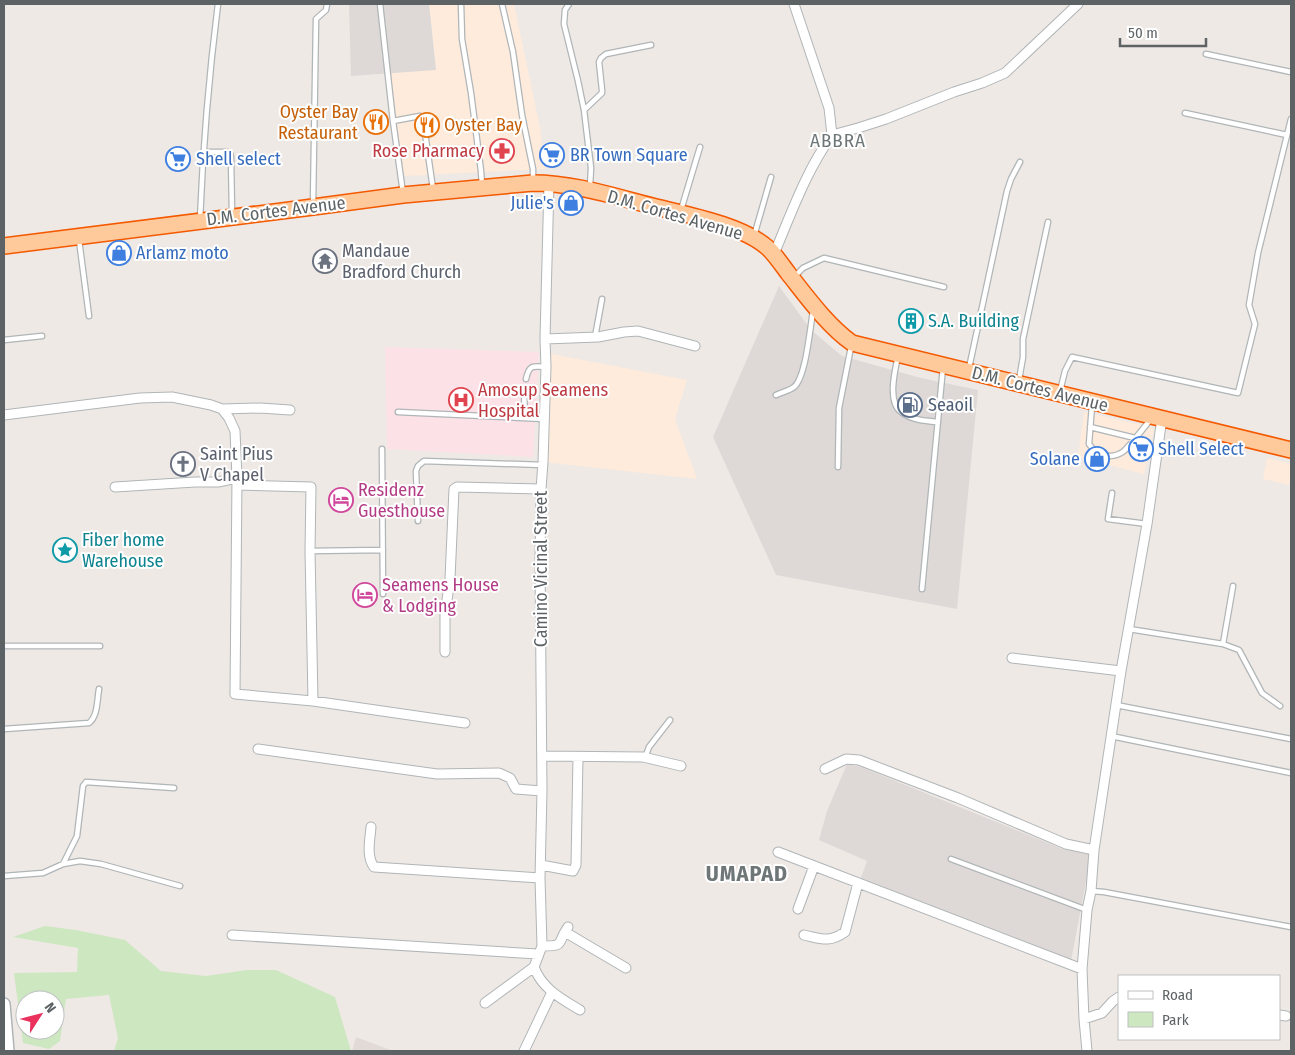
<svg xmlns="http://www.w3.org/2000/svg" width="1295" height="1055" viewBox="0 0 1295 1055" font-family="'Fira Sans Condensed',sans-serif">
<style>
.commercial{fill:#feebdb}
.industrial{fill:#ded9d7}
.education{fill:#e2dad6}
.medical{fill:#fce1e7}
.green{fill:#cde7c1;fill-rule:evenodd}
.lines{fill:none;stroke-linecap:round;stroke-linejoin:round}
.service-casing{stroke:#b0b5b7;stroke-width:7}
.minor-casing{stroke:#b0b5b7;stroke-width:11}
.tertiary-casing{stroke:#b0b5b7;stroke-width:14}
.trunk-casing{stroke:#f45900;stroke-width:18}
.service{stroke:#fff;stroke-width:4.5}
.minor{stroke:#fff;stroke-width:9}
.tertiary{stroke:#fff;stroke-width:11}
.trunk{stroke:#feca9c;stroke-width:15}
.labels{text-anchor:middle;stroke-width:4;stroke-linejoin:round;paint-order:stroke}
.food-label{font-size:18px;fill:#c56008;stroke:#fff;text-anchor:end}
.health-label{font-size:18px;fill:#be3a42;stroke:#fff;text-anchor:end}
.shop-label{font-size:18px;fill:#366cbe;stroke:#fff;text-anchor:start}
.street-label{font-size:18px;fill:#5d6365;stroke:#fff}
.worship-label{font-size:18px;fill:#5b616d;stroke:#fff;text-anchor:start}
.culture-label{font-size:18px;fill:#0d838f;stroke:#fff;text-anchor:start}
.service-label{font-size:18px;fill:#4e5e75;stroke:#fff;text-anchor:start}
.hotel-label{font-size:18px;fill:#b23c85;stroke:#fff;text-anchor:start}
.neighbourhood-label{font-size:19px;letter-spacing:1px;fill:#6e7677;stroke:#fff}
.district-label{font-size:22px;font-weight:bold;letter-spacing:1px;fill:#6e7677;stroke:#fff}
</style>
<rect width="100%" height="100%" fill="#efe9e5"/>
<path class="commercial" d="M429,4H514L540,128L545,169L404,176L390,73L436,69Z
M546,353L687,380L675,419L697,479L543,462Z
M1084,412L1154,428L1144,474L1078,457Z
M1267,458L1291,464V477L1289,485L1263,479Z"/>
<path class="industrial" d="M349,4H429L436,70L351,76Z
M779,286L811,330L842,356L921,378L978,390L957,609L776,575L713,437Z
M847,764L861,767L1063,849L1091,855L1071,961L861,878L867,861L819,840L827,811Z"/>
<path class="education" d="M356,1037L393,1051H352Z"/>
<path class="medical" d="M385,347L539,352L533,457L387,449Z"/>
<path class="green" d="M45,926L76,930L125,940L161,971L206,976L247,970H276L335,997L351,1051H114L118,1038L109,995L66,999L60,1041L49,1049L23,1043L14,973L77,972L78,948L13,937ZM25,1000H55V1030H25Z"/>
<g class="lines">
<defs>
<path id="service" d="M380,4L393,121L403,193
M461,4L462,39L471,93L481,171L482,186
M502,4L513,52L522,115L533,169V179
M569,4L565,10L564,24L578,81L584,110L591,168L590,186
M1206,54L1291,72
M584,110L602,93V90L599,62L601,58L606,54L651,45
M1185,113L1287,135
M393,121L420,116L423,119L433,189
M203,152H227L230,153L231,157L232,213
M313,204L316,19L326,10L327,4
M681,210L700,147
M200,219C203,147 209,75 218,4
M754,236L771,177
M79,240L89,316
M795,276L803,268L824,258L944,287
M595,337L602,299
M4,340L42,336
M898,356C895,370 887,402 901,412C911,420 926,421 938,422
M969,368L1007,191L1011,179L1020,162
M526,379C529,365 532,366 546,367
M1019,380L1023,357V339L1048,222
M1060,391L1065,371L1072,357L1238,393L1255,324L1249,305L1258,253L1291,119
M524,392L525,418
M776,395C782,392 789,391 794,387C806,377 810,328 813,311
M1092,405L1089,444C1097,456 1112,460 1124,451C1132,443 1143,429 1150,420
M398,412L544,419
M1090,427L1135,438
M382,449L383,594
M838,467L839,408L851,347
M1112,493L1108,519L1147,524
M418,521L416,471L418,466L424,461L543,465
M310,551L383,550
M922,589L943,367
M1129,629L1223,644L1239,650L1262,693L1280,706
M1223,644L1233,586
M4,646H100
M1116,705L1291,739
M4,729L89,723C98,716 97,700 99,689
M1111,736L1291,773
M644,757L646,755L649,747L670,720
M951,859L1087,910
M63,864L77,836L83,786L86,782L174,788
M4,876L43,873L63,864L80,861L101,864L180,886
M1091,891L1104,892L1291,927"/>
<path id="minor" d="M832,135L858,128L886,119L954,92L982,83L1005,73L1078,4
M774,254C791,214 806,171 832,135L829,108L794,4
M545,339L598,337L624,332L638,331L695,346
M222,409L260,408L290,410
M4,415L140,398L172,397L211,405L222,409L229,418L235,431L237,478L235,694L313,701L465,723
M238,485L311,487L310,551L313,701
M115,487L195,482H218L237,478
M445,652V614L450,579L454,489L457,487L541,489
M1012,658L1121,671
M258,749L437,774L499,773L510,778L516,789L542,791
M542,756L643,757L681,766
M825,769L846,759L859,760L958,798L1066,844L1094,850
M371,827C370,840 366,856 374,867L540,878
M778,852L1082,969
M541,865L573,871L576,865L578,757
M798,909L814,866
M565,932L626,968
M232,935L538,954
M804,935C822,939 829,943 845,932L858,883
M542,946C566,946 556,944 568,927
M534,967C542,989 562,999 580,1010
M485,1003L534,967L542,946L540,878L542,791L540,562L541,489L543,462L546,367L545,339L549,184
M1279,1015L1286,1016
M1084,1019L1102,1013L1113,1001L1119,997
M524,1051L552,992
M1087,1051L1084,1019L1082,969L1087,910L1091,891L1094,850L1121,671L1147,524L1162,418"/>
<path id="tertiary" d="M4,1004L8,1051"/>
<path id="trunk" d="M4,246L313,207L403,195L533,183C575,183 616,197 656,207C689,215 745,226 769,249C776,256 782,265 788,273C807,297 827,325 852,343L1291,450"/>
</defs>
<use href="#service" class="service-casing"/>
<use href="#minor" class="minor-casing"/>
<use href="#tertiary" class="tertiary-casing"/>
<use href="#trunk" class="trunk-casing"/>
<use href="#service" class="service"/>
<use href="#minor" class="minor"/>
<use href="#tertiary" class="tertiary"/>
<use href="#trunk" class="trunk"/>
</g>
<defs>
<symbol id="restaurant-ring" viewBox="-11 -11 22 22"><circle r="9.5" fill="#fff" stroke="#e8710a" stroke-width="1.5"/><path d="M-5-6h1v4h1v-4h1v4h1v-4h1v5L-1.5 .5V6h-2V.5L-5-1ZM5-6V6H3V1.5H1.5Q1.5-4 5-6Z" fill="#e8710a"/></symbol>
<symbol id="pharmacy-ring" viewBox="-11 -11 22 22"><circle r="9.5" fill="#fff" stroke="#e0444e" stroke-width="1.5"/><path d="M-2-6h4v4h4v4h-4v4h-4v-4h-4v-4h4Z" fill="#e0444e"/></symbol>
<symbol id="supermarket-ring" viewBox="-11 -11 22 22"><circle r="9.5" fill="#fff" stroke="#3f7fe0" stroke-width="1.5"/><path d="M-6-5.5h2.5l.6 2H6L4.5 2H-2.5L-4.4-4H-6ZM-1.5 3.2a1.3 1.3 0 1 0 .1 0ZM3 3.2a1.3 1.3 0 1 0 .1 0Z" fill="#3f7fe0"/></symbol>
<symbol id="shop-ring" viewBox="-11 -11 22 22"><circle r="9.5" fill="#fff" stroke="#3f7fe0" stroke-width="1.5"/><path d="M-5-2.5h2.3a2.7 3.5 0 0 1 5.4 0H5L5.5 6h-11ZM-1.5-2.5h3a1.5 2.3 0 0 0-3 0Z" fill="#3f7fe0"/></symbol>
<symbol id="temple-ring" viewBox="-11 -11 22 22"><circle r="9.5" fill="#fff" stroke="#6b7280" stroke-width="1.5"/><path d="M0-6L5-2H3V0L6.5 2.5H4V6H1.5V3h-3V6H-4V2.5H-6.5L-3 0V-2H-5Z" fill="#6b7280"/></symbol>
<symbol id="building-ring" viewBox="-11 -11 22 22"><circle r="9.5" fill="#fff" stroke="#0f9aa8" stroke-width="1.5"/><path d="M-4-6H4V6H1V3H-1V6H-4ZM-2.5-4.3h1.7v1.8h-1.7ZM.8-4.3h1.7v1.8H.8ZM-2.5-1h1.7V.8h-1.7ZM.8-1h1.7V.8H.8Z" fill="#0f9aa8"/></symbol>
<symbol id="hospital-ring" viewBox="-11 -11 22 22"><circle r="9.5" fill="#fff" stroke="#e0444e" stroke-width="1.5"/><path d="M-5-5h3v3.5h4V-5h3V5h-3V1.5h-4V5h-3Z" fill="#e0444e"/></symbol>
<symbol id="fuel-ring" viewBox="-11 -11 22 22"><circle r="9.5" fill="#fff" stroke="#5c6f8a" stroke-width="1.5"/><path d="M-5.5-6h7V0h2V4h1.3V-2.5L3-4.5l.8-.8L6-3V5H2.5V1h-1V6h-7ZM-4.2-4.7v3.2H.2V-4.7Z" fill="#5c6f8a"/></symbol>
<symbol id="church-ring" viewBox="-11 -11 22 22"><circle r="9.5" fill="#fff" stroke="#6b7280" stroke-width="1.5"/><path d="M-1.2-6h2.4v3.5h3.3v2.4h-3.3V6h-2.4V-.1h-3.3v-2.4h3.3Z" fill="#6b7280"/></symbol>
<symbol id="hotel-ring" viewBox="-11 -11 22 22"><circle r="9.5" fill="#fff" stroke="#d1479c" stroke-width="1.5"/><path d="M-6-4.5h1.5V1H6V5H4.5V3h-9V5H-6ZM-4 0a1.8 1.8 0 1 1 3.6 0ZM.5 0V-2.5h3Q6-2.5 6 0Z" fill="#d1479c"/></symbol>
<symbol id="sight-ring" viewBox="-11 -11 22 22"><circle r="9.5" fill="#fff" stroke="#0f9aa8" stroke-width="1.5"/><path d="M0-6L1.8-2.2L6-1.7L2.9 1.2L3.7 5.4L0 3.3L-3.7 5.4L-2.9 1.2L-6-1.7L-1.8-2.2Z" fill="#0f9aa8"/></symbol>
</defs>
<g fill-rule="evenodd">
<use href="#restaurant-ring" x="362" y="108" width="28" height="28"/>
<use href="#restaurant-ring" x="413" y="111" width="28" height="28"/>
<use href="#pharmacy-ring" x="488" y="137" width="28" height="28"/>
<use href="#supermarket-ring" x="538" y="141" width="28" height="28"/>
<use href="#supermarket-ring" x="164" y="145" width="28" height="28"/>
<use href="#shop-ring" x="557" y="189" width="28" height="28"/>
<use href="#shop-ring" x="105" y="239" width="28" height="28"/>
<use href="#temple-ring" x="311" y="247" width="28" height="28"/>
<use href="#building-ring" x="897" y="307" width="28" height="28"/>
<use href="#hospital-ring" x="447" y="386" width="28" height="28"/>
<use href="#fuel-ring" x="896" y="391" width="28" height="28"/>
<use href="#supermarket-ring" x="1127" y="435" width="28" height="28"/>
<use href="#shop-ring" x="1083" y="445" width="28" height="28"/>
<use href="#church-ring" x="169" y="450" width="28" height="28"/>
<use href="#hotel-ring" x="327" y="486" width="28" height="28"/>
<use href="#sight-ring" x="51" y="536" width="28" height="28"/>
<use href="#hotel-ring" x="351" y="581" width="28" height="28"/>
</g>
<g class="labels">
<g class="food-label">
<text x="358" y="118">Oyster Bay<tspan x="358" dy="21">Restaurant</tspan></text>
<text x="444" y="131" text-anchor="start">Oyster Bay</text>
</g>
<g class="health-label">
<text x="484" y="157">Rose Pharmacy</text>
<text x="478" y="396" text-anchor="start">Amosup Seamens<tspan x="478" dy="21">Hospital</tspan></text>
</g>
<g class="shop-label">
<text x="570" y="161">BR Town Square</text>
<text x="196" y="165">Shell select</text>
<text x="554" y="209" text-anchor="end">Julie's</text>
<text x="136" y="259">Arlamz moto</text>
<text x="1158" y="455">Shell Select</text>
<text x="1080" y="465" text-anchor="end">Solane</text>
</g>
<g class="street-label">
<text transform="translate(276 211) rotate(-7)" y="6">D.M. Cortes Avenue</text>
<text transform="translate(675 215) rotate(16)" y="6">D.M. Cortes Avenue</text>
<text transform="translate(1040 389) rotate(14)" y="6">D.M. Cortes Avenue</text>
<text transform="translate(541 569) rotate(-90)" y="6">Camino Vicinal Street</text>
</g>
<g class="worship-label">
<text x="342" y="257">Mandaue<tspan x="342" dy="21">Bradford Church</tspan></text>
<text x="200" y="460">Saint Pius<tspan x="200" dy="21">V Chapel</tspan></text>
</g>
<g class="culture-label">
<text x="928" y="327">S.A. Building</text>
<text x="82" y="546">Fiber home<tspan x="82" dy="21">Warehouse</tspan></text>
</g>
<g class="service-label">
<text x="928" y="411">Seaoil</text>
</g>
<g class="hotel-label">
<text x="358" y="496">Residenz<tspan x="358" dy="21">Guesthouse</tspan></text>
<text x="382" y="591">Seamens House<tspan x="382" dy="21">&amp; Lodging</tspan></text>
</g>
<g class="neighbourhood-label">
<text x="838" y="147">ABBRA</text>
</g>
<g class="district-label">
<text x="747" y="881">UMAPAD</text>
</g>
</g>
<rect width="1295" height="1055" fill="none" stroke="#5d6365" stroke-width="10"/>
<rect x="1118" y="975" width="162" height="65" fill="#ffffff" stroke="#bec1c1"/>
<rect x="1128" y="991" width="25" height="8" fill="#ffffff" stroke="#bec1c1"/>
<text x="1162" y="1000" font-size="15" fill="#5d6365">Road</text>
<rect x="1128" y="1012" width="25" height="15" fill="#cde7c1" stroke="#bec1c1"/>
<text x="1162" y="1025" font-size="15" fill="#5d6365">Park</text>
<g transform="translate(40 1015) rotate(54)"><circle r="24" fill="#ffffff" stroke="#bec1c1"/>
<path d="M0-4L9 19L0 12L-9 19Z" fill="#ea305d"/>
<text y="-8" font-size="14" font-weight="bold" text-anchor="middle" fill="#5d6365">N</text>
</g>
<path d="M1120 38v8h86v-8" fill="none" stroke="#5d6365" stroke-width="2.5"/>
<text x="1128" y="38" font-size="15" fill="#5d6365" stroke="#ffffff" stroke-width="4" paint-order="stroke">50 m</text>
</svg>
